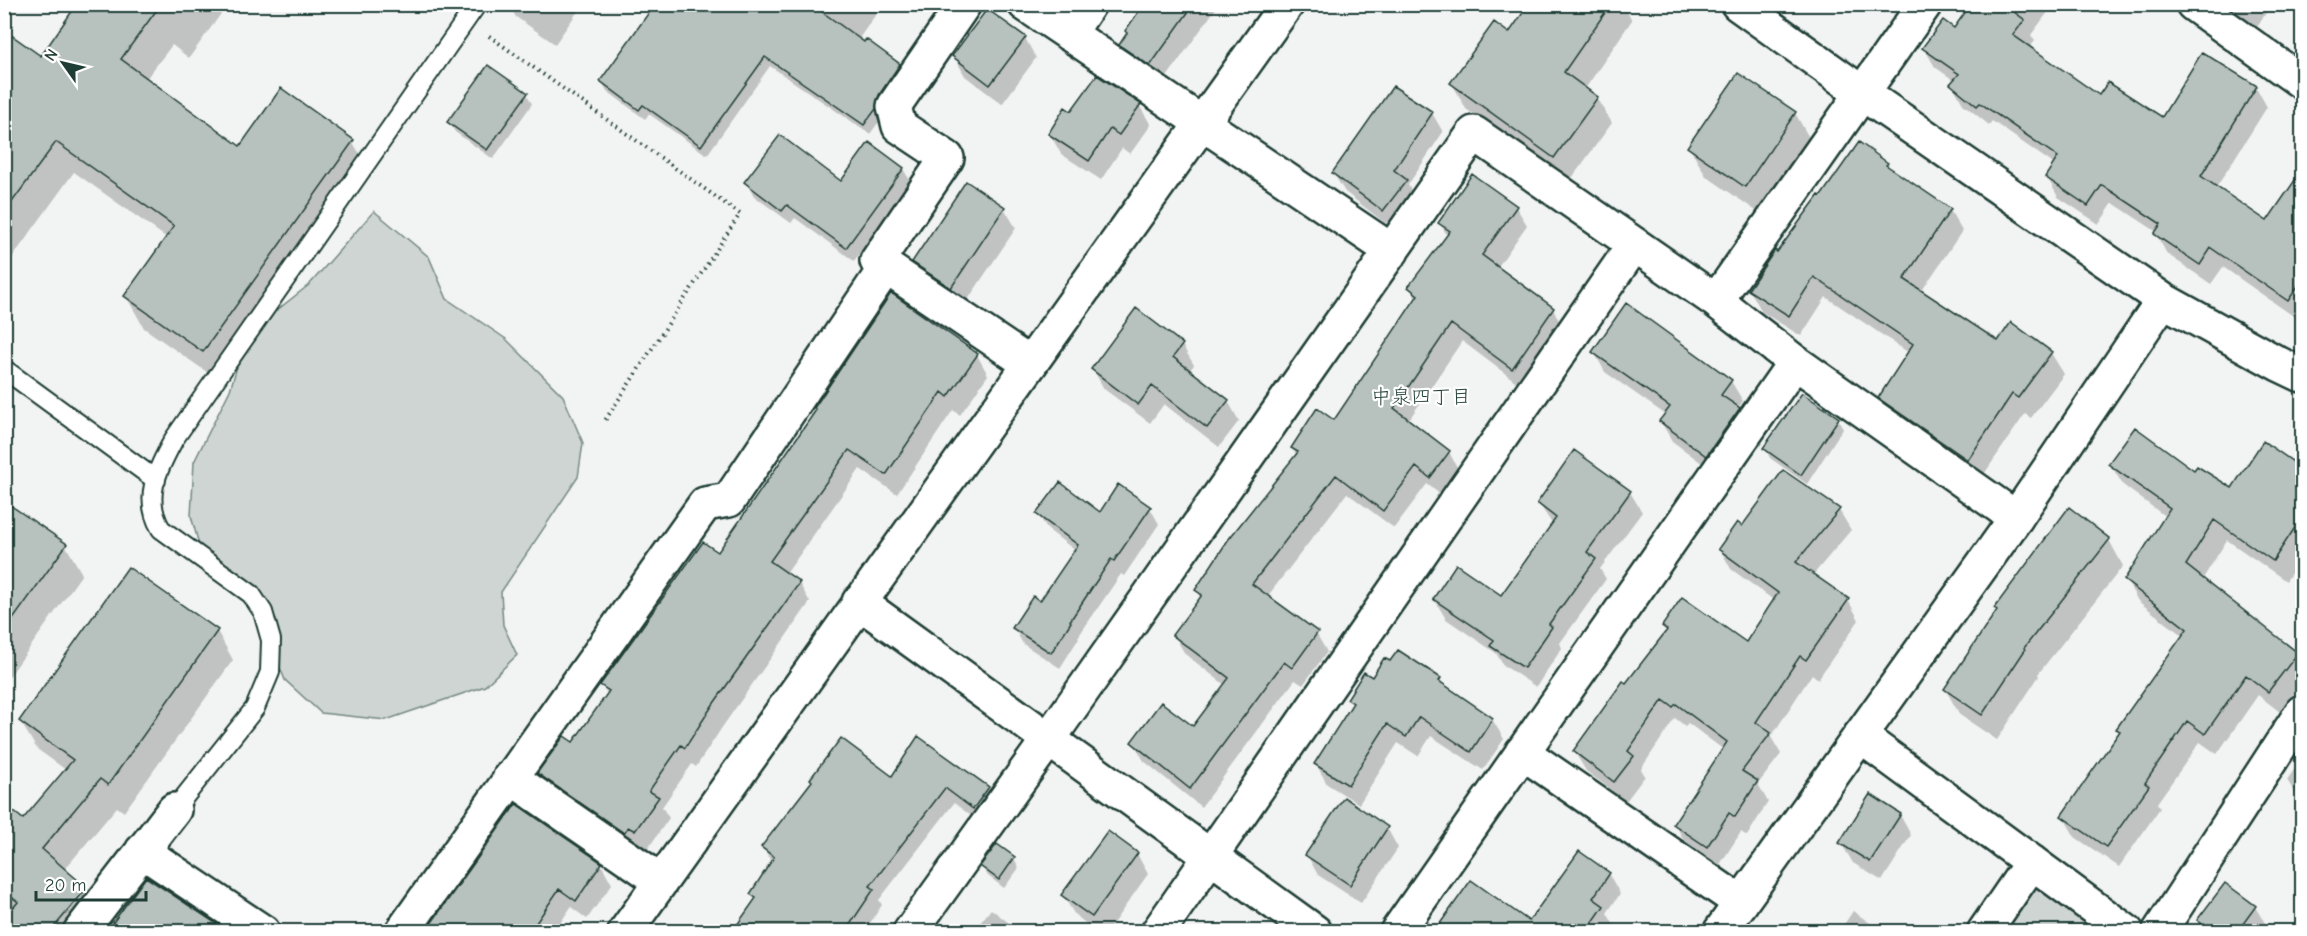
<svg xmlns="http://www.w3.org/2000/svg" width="2307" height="936" viewBox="0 0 2307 936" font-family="'Comic Neue','Klee One',sans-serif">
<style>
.green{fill:#ced5d3;stroke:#768984;stroke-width:1.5}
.shadow{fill:#0003}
.building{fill:#b7c1bd;stroke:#1f3d34;stroke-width:1.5}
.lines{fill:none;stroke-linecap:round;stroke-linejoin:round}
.service-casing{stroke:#1f3d34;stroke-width:22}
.minor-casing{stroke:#1f3d34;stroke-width:38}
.tertiary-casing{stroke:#1f3d34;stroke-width:38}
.path{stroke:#1f3d34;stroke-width:4;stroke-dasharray:1.5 4.5;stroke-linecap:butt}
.service{stroke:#fff;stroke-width:18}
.minor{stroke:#fff;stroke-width:33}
.tertiary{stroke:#fff;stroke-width:33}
.labels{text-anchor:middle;stroke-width:4.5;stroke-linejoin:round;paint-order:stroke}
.neighbourhood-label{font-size:20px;fill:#1f3d34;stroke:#fff}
</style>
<rect width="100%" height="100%" fill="#f2f3f3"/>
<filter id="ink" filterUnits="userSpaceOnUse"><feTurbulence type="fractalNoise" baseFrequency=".0167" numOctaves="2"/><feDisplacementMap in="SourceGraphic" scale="12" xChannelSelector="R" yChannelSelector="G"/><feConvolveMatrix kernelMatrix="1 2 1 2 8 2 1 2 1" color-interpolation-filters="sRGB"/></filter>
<g filter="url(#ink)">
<path class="green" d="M374,211L429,257L447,299L506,339L563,396L583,443L578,477L501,592L503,625L517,655L485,686L386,720L321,713L285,680L251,594L203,559L191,516L194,462L230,390L247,334L310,284Z
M2032,862L2128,932H1984Z"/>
<path class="shadow" d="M79,4H228L189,58L172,45L146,79L240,148L352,141L371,172L221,382L144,328L126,296L167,238L74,172L4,269V31L42,58Z
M512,4H583L555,44L516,17L510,7Z
M656,4H883L860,37L899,65L905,75L881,119L870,134L770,66L707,155L649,114L645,119L607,91L602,82Z
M1146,4H1219L1162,84L1132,64L1121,45Z
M1531,4H1623L1632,20L1585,89L1597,98L1612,123L1569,182L1466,109L1452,83L1510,35Z
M1973,4H2054L2031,35L2035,41L2029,48L2100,97L2162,119L2256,87L2267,107L2216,188L2267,223L2302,172V315L2299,320L2223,267L2211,284L2167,254L2156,234L2157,232L2113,203L2099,224L2058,197L2047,177L2055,165L1992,121L1989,125L1963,104L1952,84L1955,81L1935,67L1924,48L1954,30Z
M2207,4H2272L2252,34Z
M1025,38L1036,58L1002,104L965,76L954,56Z
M527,94L532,104L493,159L455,132L449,122Z
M1139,105L1151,125L1130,154L1122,148L1101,180L1061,154L1050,134L1072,113Z
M1432,113L1443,132L1408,185L1417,200L1394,230L1345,192L1333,173Z
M1795,113L1811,141L1762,215L1706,176L1689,147Z
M1887,164L1890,170L1950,210L1962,231L1921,292L1998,343L2051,353L2064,374L2031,418L2025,414L1980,480L1892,419L1880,398L1909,353L1826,297L1801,336L1762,312L1750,290L1822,198Z
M903,169L911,182L854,261L795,218L791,223L754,196L746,183H841Z
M1516,207L1527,225L1497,268L1553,309L1563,328L1523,387L1462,341L1408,421L1449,452L1459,471L1441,495L1427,484L1394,528L1347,493L1267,597L1316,633L1327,652L1303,685L1295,680L1201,807L1144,761L1133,742L1193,728L1225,685L1185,654L1174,635L1202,598L1197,590L1297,456L1292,448L1334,422L1417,300L1410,287L1448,237L1440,223Z
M1004,208L1016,228L963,307L925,282L914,262Z
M1627,305L1731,381L1743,401L1737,409L1750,429L1718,475L1672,441L1661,422L1666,415L1605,372L1594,352Z
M1136,311L1182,345L1194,365L1189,371L1228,401L1239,421L1219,447L1164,404L1150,423L1104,389L1093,369Z
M977,355L988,375L960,415L953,410L897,494L860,469L786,574L799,583L810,602L723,726L696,767L692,764L662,807L669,818L647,850L640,845L636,851L550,793L539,773L573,744L608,695L602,685L718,554L817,411Z
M1838,419L1843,428L1807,484L1770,458L1765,448Z
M2264,443L2302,470V567L2298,563L2286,581L2227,540L2202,580L2297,654L2302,664V683L2280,712L2258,695L2217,754L2200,742L2157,803L2160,808L2119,867L2075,837L2063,816L2120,732L2118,729L2183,636L2138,601L2126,580L2166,517L2123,485L2110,464L2194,472L2232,490Z
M1784,472L1839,510L1851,530L1813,575L1848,600L1859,620L1818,679L1812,674L1771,737L1781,754L1758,784L1768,802L1747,836L1741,832L1719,866L1686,844L1675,824L1724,750L1688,723L1685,726L1675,718L1641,769L1645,776L1626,801L1586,771L1574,751L1667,632L1664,626L1746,645L1775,601L1731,569L1720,549L1742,528Z
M1630,492L1642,512L1600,569L1606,579L1560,643L1562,648L1536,687L1503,665L1496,653L1446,619L1434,599L1501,597L1553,525L1539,504Z
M4,503L66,546L82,574L4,684Z
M1150,508L1159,524L1124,576L1121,574L1078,637L1079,638L1060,668L1023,644L1014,628L1041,603L1076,551L1047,529L1038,514H1100Z
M2109,540L2123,566L2038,674L2039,676L1997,740L1960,715L1945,689L1998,612L1996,608Z
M217,631L233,660L124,812L117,807L64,870L88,891L104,919L95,932H4V806L24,821L66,770L37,749L20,721Z
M1373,679H1440L1445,687L1492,719L1504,739L1483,770L1431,736L1418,756L1398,743L1359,804L1327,784L1316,764L1353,706L1349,699Z
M2302,758V801L2298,798L2287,780Z
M892,778L988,788L997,803L982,824L954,803L879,900L882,905L864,932H734L756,901L752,895L772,863L763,847Z
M516,806L601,864L612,884L587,919L571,907L554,932H427Z
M1900,815L1911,835L1882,881L1853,863L1841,843Z
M1387,828L1398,848L1361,903L1318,875L1307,855Z
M1137,854L1148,874L1107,932H1097L1075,915L1063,896Z
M1014,858L1019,868L1004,888L988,876L982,866Z
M1609,874L1620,894L1607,913L1615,927L1611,932H1436L1529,923Z
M2255,907L2267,926L2263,932H2205L2199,920Z
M991,909L1013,926L1017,932H973Z
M1853,911L1883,932H1839Z
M945,923L958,932H939Z"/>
<path class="building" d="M77,4H161L121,59L240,146L281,88L354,140L203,352L124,296L174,226L56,142L4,213V30L41,56Z
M655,4H811L864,42L866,39L900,64L879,95L876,109L864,125L765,57L701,146L643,105L639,110L600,81Z
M1144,4H1194L1150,66L1119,45L1127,33L1125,31Z
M1529,4H1611L1564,72L1598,97L1554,158L1450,83L1494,22L1509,33Z
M1971,4H2003L2025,20L2013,35L2099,95L2108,82L2162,117L2202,52L2257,86L2201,176L2267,221L2302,170V280L2288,301L2211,248L2200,265L2154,234L2161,224L2102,185L2088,206L2045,177L2058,157L1980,103L1977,106L1950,84L1959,74L1922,48L1943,20L1954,28Z
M987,9L1026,37L990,85L952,56Z
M488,65L528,93L487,150L447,122Z
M1738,73L1796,112L1745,187L1687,147Z
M1097,75L1141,104L1119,135L1110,129L1089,161L1048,134L1065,107L1071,111Z
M1393,86L1433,112L1394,170L1407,180L1383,211L1332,173Z
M780,135L841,181L869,142L904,168L846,248L787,205L782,211L744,182Z
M1859,142L1888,163L1886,165L1951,209L1904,279L1998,341L2011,322L2052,352L2018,398L2012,394L1968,460L1878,398L1913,344L1814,277L1789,316L1748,290L1775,250L1777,252L1819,195L1821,196Z
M1472,174L1517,206L1482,255L1554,308L1512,369L1451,324L1394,408L1450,451L1430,478L1416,467L1383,511L1336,475L1252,584L1318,632L1292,668L1284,662L1190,789L1131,742L1161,702L1193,726L1229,678L1172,635L1202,595L1195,590L1228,540L1298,452L1291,448L1317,408L1334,420L1418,295L1408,287L1450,231L1438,223Z
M966,181L1005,207L951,288L912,262Z
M891,293L978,354L948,397L942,392L886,475L849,450L770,561L800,582L712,706L685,748L681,745L649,791L659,797L635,831L628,827L624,833L537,773L564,736L573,742L609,691L600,685L703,542L718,552L816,410L814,408Z
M1626,303L1732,380L1721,395L1740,408L1706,456L1659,421L1670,407L1592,352Z
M1136,308L1183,344L1173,357L1229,400L1207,428L1152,386L1138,405L1091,369Z
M1802,393L1839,418L1801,475L1763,448Z
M2135,427L2194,470L2197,466L2232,488L2263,441L2302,468V517L2273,561L2214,520L2186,565L2298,653L2268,692L2246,675L2205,734L2187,721L2145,783L2149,786L2106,847L2061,816L2120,731L2116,729L2187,629L2124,580L2170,508L2108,464Z
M1574,450L1631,491L1587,552L1596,559L1549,624L1552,627L1524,668L1490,646L1494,640L1433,599L1456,564L1501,595L1556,518L1537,503Z
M1783,470L1840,509L1796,562L1849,599L1806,660L1800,656L1756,722L1771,733L1742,771L1758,781L1735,817L1729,813L1707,847L1673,824L1727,742L1676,704L1673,707L1663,700L1628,751L1634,756L1614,782L1573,751L1623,681L1626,683L1667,630L1662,626L1682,597L1746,642L1778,593L1718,549L1737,522L1742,526Z
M1060,482L1100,512L1118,484L1151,507L1114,561L1111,559L1070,621L1071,622L1051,653L1012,628L1033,596L1040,601L1078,545L1036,514Z
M4,501L67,544L4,632Z
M2069,507L2110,539L2024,648L2025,650L1982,715L1944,689L1997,610L1994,608Z
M128,567L218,630L108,785L100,779L42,849L87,888L50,932H20L4,918L18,902L4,891V804L23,819L73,760L19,721Z
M1398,650L1441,678L1439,681L1493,718L1471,752L1419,717L1406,737L1387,724L1348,785L1314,764L1353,703L1347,699L1364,672L1372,677L1384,658L1390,661Z
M918,736L989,787L973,809L945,788L870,886L874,889L845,932H732L756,898L750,894L774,857L761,847L812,781L810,779L841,738L892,776Z
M1870,794L1901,814L1870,862L1839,843Z
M1344,797L1388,827L1350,885L1305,855Z
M516,804L602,863L576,901L559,889L530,932H425Z
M1108,831L1138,853L1092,917L1061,895Z
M997,844L1015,857L999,880L980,866Z
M1579,851L1610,873L1593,898L1604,906L1586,932H1434L1471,880L1529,921Z
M146,877L229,932H106Z
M2225,883L2256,906L2237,932H2212L2197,920Z"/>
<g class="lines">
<defs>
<path id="service" d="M4,369L156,480
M174,810L255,708L270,672L271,640L263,612L251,594L161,529C142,497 158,469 174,439L477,4"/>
<path id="minor" d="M1025,4L1392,251
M2193,4L2302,82
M1069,34L1089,4
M886,267L877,261L947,158L899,126L894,106L964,4
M1716,301L1925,4
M1860,736L2127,932
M1522,752L1741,903
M510,777L661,881
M142,851L263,932
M80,932L174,810
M402,932L705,504L729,500L886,267L1030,364
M910,932L1048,740L1474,133L1716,301L1795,362L2016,518
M1158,932L1634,245
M1397,932L1795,362
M1984,932L2032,862
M2159,932L2302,712"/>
<path id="tertiary" d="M1738,4L1862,93L2163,300L2279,364L2302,375
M859,602L1315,932
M625,932L1287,4
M1720,932L2016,518L2163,300"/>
</defs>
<use href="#service" class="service-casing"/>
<use href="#minor" class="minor-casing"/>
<use href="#tertiary" class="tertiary-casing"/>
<path class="path" d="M489,36L740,214L604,422"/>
<use href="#service" class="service"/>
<use href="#minor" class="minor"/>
<use href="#tertiary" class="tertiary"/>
</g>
</g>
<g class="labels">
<g class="neighbourhood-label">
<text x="1421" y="403">中泉四丁目</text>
</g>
</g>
<rect width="2307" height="936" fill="none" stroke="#fff" stroke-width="24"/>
<rect x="12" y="12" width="2283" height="912" fill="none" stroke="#1f3d34" stroke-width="2" filter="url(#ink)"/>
<g transform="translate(63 63) rotate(304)" stroke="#ffffff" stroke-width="4.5" paint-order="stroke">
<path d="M0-4.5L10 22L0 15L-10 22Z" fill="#1f3d34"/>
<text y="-9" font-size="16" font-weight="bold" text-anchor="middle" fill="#1f3d34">N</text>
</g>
<path d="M36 891v9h110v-9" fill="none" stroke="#1f3d34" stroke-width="3"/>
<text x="45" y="891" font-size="18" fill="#1f3d34" stroke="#ffffff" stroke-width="4.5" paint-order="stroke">20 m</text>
</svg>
